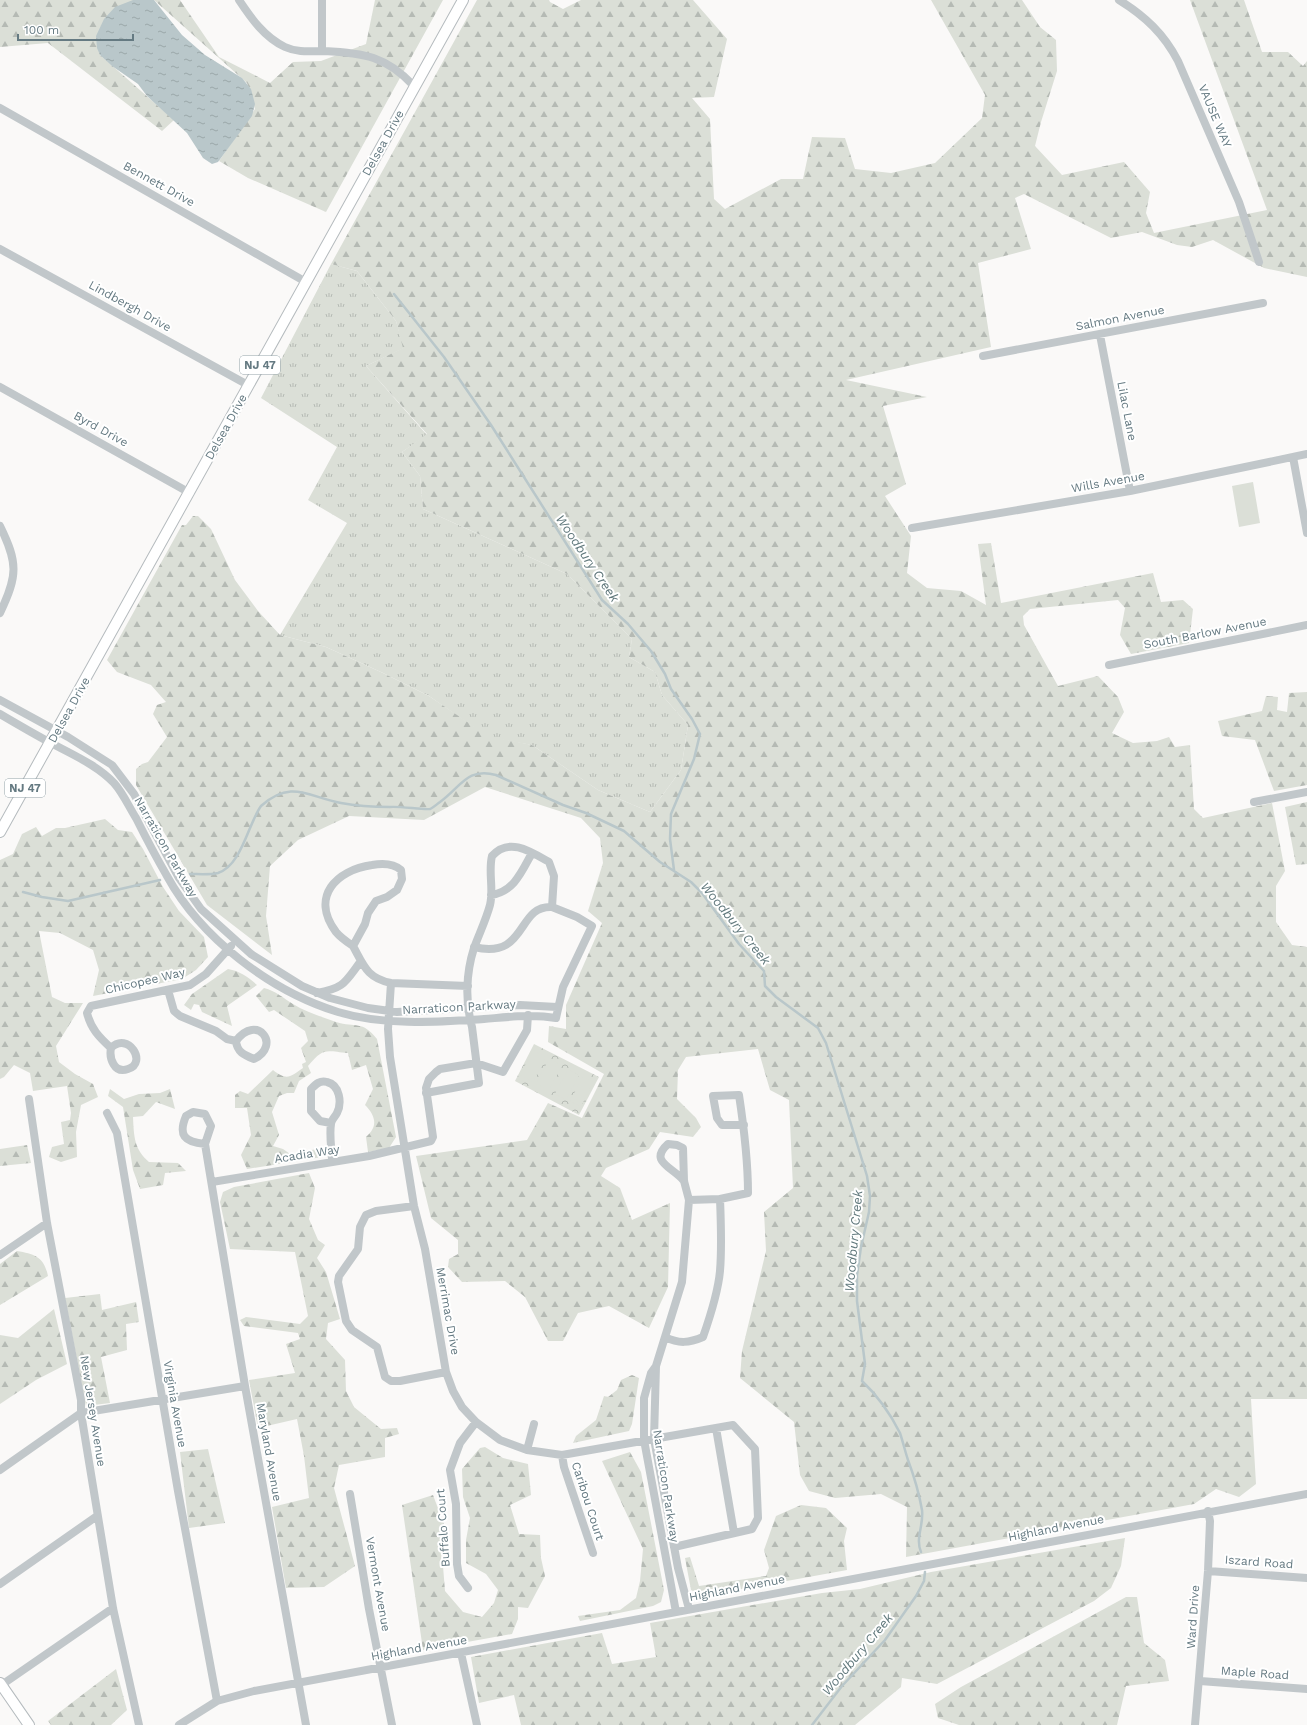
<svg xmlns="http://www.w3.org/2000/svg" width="1307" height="1725" viewBox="0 0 1307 1725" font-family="'Work Sans',sans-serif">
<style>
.grass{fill:url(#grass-tufts)}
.forest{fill:url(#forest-firs)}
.park{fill:url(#park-crowns)}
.pitch{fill:#dbdfd7}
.water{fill:url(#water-ripples)}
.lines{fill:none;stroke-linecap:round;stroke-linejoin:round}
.stream{stroke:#b9c7ca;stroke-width:2.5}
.major-casing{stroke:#b5bbbe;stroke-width:12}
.minor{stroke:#c1c7ca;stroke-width:8}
.major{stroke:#fff;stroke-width:10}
.labels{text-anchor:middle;stroke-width:4;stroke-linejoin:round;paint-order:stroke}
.shield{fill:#fff;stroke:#93a2a8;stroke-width:1}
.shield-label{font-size:11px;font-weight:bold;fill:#657a82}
.street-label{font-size:12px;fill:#657a82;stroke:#fff}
.water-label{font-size:13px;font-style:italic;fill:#60787c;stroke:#fff}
</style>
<defs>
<pattern id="grass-tufts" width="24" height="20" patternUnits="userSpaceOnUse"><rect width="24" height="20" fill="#dbdfd7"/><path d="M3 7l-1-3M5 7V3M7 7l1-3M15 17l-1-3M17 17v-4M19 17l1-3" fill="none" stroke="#b5bab4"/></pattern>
<pattern id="forest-firs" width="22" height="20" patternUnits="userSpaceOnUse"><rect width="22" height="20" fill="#dbdfd7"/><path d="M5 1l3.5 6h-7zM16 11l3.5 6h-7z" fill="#b5bab4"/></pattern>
<pattern id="park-crowns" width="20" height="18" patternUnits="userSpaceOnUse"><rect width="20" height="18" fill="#dbdfd7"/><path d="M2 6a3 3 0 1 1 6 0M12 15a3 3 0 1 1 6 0" fill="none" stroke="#b5bab4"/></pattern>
<pattern id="water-ripples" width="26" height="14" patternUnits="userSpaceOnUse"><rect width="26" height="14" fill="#b9c7ca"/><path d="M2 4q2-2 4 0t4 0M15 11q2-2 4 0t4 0" fill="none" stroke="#9aa7a9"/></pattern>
</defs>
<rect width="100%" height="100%" fill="#faf9f8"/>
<path class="grass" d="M331,264L357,271L396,321L404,348L366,366L427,435L402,452L420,476L423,509L567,574L632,639L629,657L655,672L662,695L688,725L681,770L650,812L598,790L532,745L488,737L429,696L383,673L326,647L280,635L347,523L308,500L337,447L261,398Z"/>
<path class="forest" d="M0,0H148L100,55L174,120L162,131L48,43L0,47Z
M154,0H180L219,57L270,83L293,62L321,61L366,44L375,0H443L326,212L248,178L219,161L255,109L247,83Z
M477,0H549L550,2L563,9L581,0H693L727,39L714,97L692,98L710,119L714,199L725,209L781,179H803L812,137L845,138L855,169L891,173L935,163L982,118L985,95L931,0H1022L1040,27L1056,40L1057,71L1041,122L1035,146L1062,175L1124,162L1150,192L1146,213L1154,233L1267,210L1190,0H1244L1262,52H1288L1303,66L1307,61V277L1264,268L1213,240L1192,247L1177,245L1142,232L1111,238L1024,194L1015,198L1031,249L978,263L991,347L846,380L927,397L883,406L906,484L885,496L911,536L907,573L927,588L961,591L986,605L978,544L991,543L1001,603L1153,573L1161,602L1183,600L1193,609L1189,643L1131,654L1120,635L1125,608L1118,600L1030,609L1023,616L1024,625L1058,686L1098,676L1118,697L1124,712L1112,733L1133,743L1157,741L1169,737L1175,747L1190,745L1194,809L1203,818L1272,803L1285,871L1276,886V922L1292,945L1307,947V1399H1251L1256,1484L1239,1497L1216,1489L1194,1504L906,1557L907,1507L881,1494L835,1498L809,1491L800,1475L794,1422L740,1378L742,1351L766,1251L764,1212L793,1188L789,1100L770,1090L758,1049L686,1057L678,1070L677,1099L696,1118L701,1127L693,1137L660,1132L649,1149L606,1168L601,1176L620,1188L632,1220L670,1203L668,1287L649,1328L609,1306L578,1313L563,1341H548L525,1297L505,1281L462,1282L448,1267L449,1259L458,1254V1240L431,1218L416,1156L527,1140L548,1103L582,1118L604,1074L548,1042L549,1026L566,1029V1005L602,923L588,911L603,863L600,838L581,818L485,787L424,820L349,816L298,840L270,866L266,916L272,955L207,905L136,785V769L142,764L148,762L167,737L153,714L157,705L166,702L151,685L117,672L107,660L182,525H186L193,516H198L211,529L235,580L258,611L280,635L326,647L383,673L429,696L488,736L532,745L598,790L650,812L681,770L688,725L662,695L655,672L629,657L632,639L567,574L423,509L420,476L402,452L427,434L366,366L403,348L396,321L357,271L331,264Z
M1307,692V785L1274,791L1255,740L1222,736L1218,721L1262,711L1266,696L1278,697L1277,710L1287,712L1289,693Z
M1307,802V864L1296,865L1285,807Z
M105,819L118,830L132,832L143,849L163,887L179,911L204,937L208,957L196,970L182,979L93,996L99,970L93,950L60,933L39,931L52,997L65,1003H83L56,1046L59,1062L75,1074L93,1084L98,1097L81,1105L76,1132L77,1157L61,1162L49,1157L52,1147L64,1144L61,1122L70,1120L71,1113L67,1086L33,1091L30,1073L14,1065L4,1077L0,1079V860L13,854L22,834L36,827L42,836L56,828H65Z
M228,969C240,971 248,977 257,985L227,1006L232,1026L202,1012L199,1005L194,1004L191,1010L184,1005L192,994Z
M264,988C276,991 283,998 293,1004C306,1012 322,1017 336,1022C356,1028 362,1020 377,1039L396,1137L389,1148L368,1152L366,1137C379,1126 375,1115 365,1105L373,1089L366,1065L352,1070L348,1053C325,1051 324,1047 308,1066L311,1073L299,1081L294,1093H287L279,1096L272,1112L279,1135L273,1146L283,1149L293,1156L304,1151L318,1149L322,1157L247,1169L241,1155L251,1135L247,1108H235V1095L240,1091L248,1094L273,1070C287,1081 290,1077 303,1068L302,1064L306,1062L301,1048L308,1041L305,1031L274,1010L269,1012L256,996Z
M110,1089L124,1099L139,1094L160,1093L170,1089L175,1109L156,1102L143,1116L133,1117C134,1137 134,1149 149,1162L178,1163L186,1171L165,1173L163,1185L140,1189L133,1170L123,1107L108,1096Z
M27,1145L31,1163L0,1166V1149Z
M309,1173L315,1188L309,1219L318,1240L325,1245L317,1258L326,1272L340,1319L328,1323L326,1339L345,1360L346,1391L354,1407L381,1429L397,1428L399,1434L385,1438V1457L339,1465L334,1488L355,1566L324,1587L286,1588L272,1507L309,1498L304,1456L297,1419L258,1428L249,1380L295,1373L286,1344L300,1339L298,1333L244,1326L240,1320L246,1317L300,1324L308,1316L295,1252L230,1249L220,1202L223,1192L234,1187Z
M17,1251C35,1254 44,1257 48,1276L0,1305V1264Z
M100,1294L102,1310L136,1302L139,1322L126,1324L127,1350L101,1357L110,1403L86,1406L65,1298Z
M54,1309L67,1364L36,1380L0,1404V1335L18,1338Z
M632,1375L639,1378L632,1424L629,1431L573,1443L576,1436L596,1420L604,1396L608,1397L617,1390L621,1380Z
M485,1447L503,1458L528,1464L531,1495L510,1505L519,1534L540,1535L541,1558L545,1576L528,1608L518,1607V1619L512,1634L423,1650L402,1505L433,1495L445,1527V1542L443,1566L445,1591L463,1612L482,1617L494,1603L498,1590L486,1574L466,1563V1540L470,1518L463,1497L462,1469L480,1448Z
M208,1449L225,1523L189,1528L180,1452Z
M630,1452L641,1472L664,1590L661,1602L653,1606L580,1621L578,1616L620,1610L636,1598L640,1581L643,1549L602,1461Z
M801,1505L826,1508L847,1528L844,1541L847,1570L704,1596L691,1590L685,1558L690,1557L699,1586L766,1576L769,1568L764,1550L776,1516Z
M1125,1538L1121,1566L1111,1588L1094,1601L937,1684L902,1678L901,1687L855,1725H521L514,1695L479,1703L471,1657L602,1633L612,1664L656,1657L650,1623L822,1593L860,1589L931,1572Z
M1126,1597H1137L1144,1643L1165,1660L1169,1681L1126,1686L1117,1725H959L938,1718L935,1704L961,1687Z
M116,1669L127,1710L111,1725H51L48,1721Z"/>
<path class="park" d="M534,1044L599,1077L579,1115L515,1081Z"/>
<path class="pitch" d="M1253,482L1260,523L1239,527L1232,486Z
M533,1050L546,1057L533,1082L520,1075Z
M549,1059L562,1065L549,1090L536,1084Z
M568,1069L579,1075L566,1100L555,1094Z
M583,1077L593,1082L581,1107L570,1101Z"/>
<path class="water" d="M133,0H154L182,35L205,55L242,78L251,89L255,104L252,116L218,162L212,164L203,158L187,133L147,96L138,84L112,66L100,55L97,48L96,36L104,19L115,7Z"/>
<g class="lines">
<path class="stream" d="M394,294L444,357L491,425L602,600L628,624L651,651L665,674L671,689L692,719L700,734L694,759L671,814L670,839L674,870
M190,874C198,874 210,875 218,873C242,865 248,824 261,806C292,779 308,797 341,803C357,806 374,807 390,807C399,806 424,810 430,809C433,808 437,804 440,802C461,787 467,767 496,775L563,805L586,813L624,831L660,862L691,882L702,893L739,944L764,971L765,986L776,997L818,1028L826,1043L867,1176L870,1196L869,1212L861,1247L857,1275V1301L865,1364L862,1381C878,1396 890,1413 900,1433C903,1442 905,1451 908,1460C914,1476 919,1493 922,1510C924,1525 915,1538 921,1552
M23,892L42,897L68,901L160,880
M812,1725L842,1686L885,1640L916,1596L924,1581L925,1572"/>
<defs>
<path id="major" d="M0,832L463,0
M0,1683L29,1725"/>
</defs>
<use href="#major" class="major-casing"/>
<path class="minor" d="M239,0C251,18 264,37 285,47C298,53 311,51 324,51C364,53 386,56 414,86
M322,0V51
M1119,0C1145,16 1164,34 1178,61L1239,202L1259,262
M0,108L306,282
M0,249L248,385
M1100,335L1130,491
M983,356L1263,303
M0,387L190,493
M1293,457L1307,533
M0,526C18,563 18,575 0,613
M912,528L1130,491L1307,454
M1109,665L1307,625
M0,700L68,737L112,765L134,794L179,878L201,909L251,954L302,986L330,998L368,1008L397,1012L520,1005L557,1007
M0,714C17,724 34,734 51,743C73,755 97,765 114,783C123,793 129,807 136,818C146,838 156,857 167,876C201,938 270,991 338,1012C385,1026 436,1022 484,1019C509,1017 532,1014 556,1018L563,987L592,926L577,917L552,907L554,876L549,862C530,851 509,837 492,856C488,872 494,889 490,905C486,920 479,934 474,948C466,973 465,1002 472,1027L479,1083L426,1093
M1254,802L1307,792
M491,895C514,892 522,871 532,853
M353,946C347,942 340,937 336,932C310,897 336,870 372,865C383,863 393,863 401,870L402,879L397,890L387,897L376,901L368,913L365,924L353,946C364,966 367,978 391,983L468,986
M474,947C528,960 516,905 552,907
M391,983L388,1029L390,1057L414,1206L425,1249L446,1372L453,1391L462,1407L476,1422L500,1440L527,1450L562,1455L733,1425L755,1449L758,1518L752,1529L674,1547
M168,990L174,1011L180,1016L216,1031L227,1039L236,1041C237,1052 244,1055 254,1059C282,1045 257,1013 236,1041
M317,993C345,988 345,982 361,961
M111,1048C128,1031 148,1063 128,1069C114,1074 109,1058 111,1048C99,1037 91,1029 87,1013L91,1006L190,985L206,974L231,946
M29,1099L47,1223L81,1400V1413L113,1608L139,1725
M193,1112L205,1114L211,1126L205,1144C184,1142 178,1135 186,1116Z
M107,1113L117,1133L178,1491L217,1701
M331,1123L320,1121L311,1111V1089C316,1084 320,1080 327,1082C340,1085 342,1103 337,1113C335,1117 331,1120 331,1124C329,1136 332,1150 332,1162
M205,1144L245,1386L306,1725
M212,1182L369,1156L431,1141L433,1137L426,1088L429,1079L436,1072L440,1069L476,1063L503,1072L527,1030L528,1015
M720,1199L748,1193C748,1160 744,1128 739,1095L713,1096L717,1118L722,1125H744
M414,1206L376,1211L366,1215L360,1227L358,1249L339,1276L338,1282L346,1321L352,1330L377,1347L385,1377L391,1381H400L446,1372
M0,1255L47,1223
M665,1337C679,1344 689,1343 703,1337C710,1317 718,1293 720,1271C722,1247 721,1223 720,1199L689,1200
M656,1366L654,1439L678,1568L689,1609
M716,1428L734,1533
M527,1450L534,1424
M562,1455L564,1467L593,1553
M0,1470L81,1413L245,1386
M350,1494L369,1609L392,1725
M1208,1571L1307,1578
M0,1584L97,1516
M468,1588L459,1576L457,1564L456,1504L450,1470L460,1443L476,1422
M676,1612L644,1440V1398L651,1373L656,1366L682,1282L689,1200L684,1181L683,1148L677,1145L668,1144C648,1162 673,1167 684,1181
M461,1653L477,1725
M1200,1681L1307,1689
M0,1686L113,1608
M179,1725L217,1701L254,1691L1307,1494
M1195,1725L1208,1571L1210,1521L1208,1511"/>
<use href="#major" class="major"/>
</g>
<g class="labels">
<g class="shield">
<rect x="240" y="356" width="40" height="18" rx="3"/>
<rect x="5" y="779" width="40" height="18" rx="3"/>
</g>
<g class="shield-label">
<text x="260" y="369">NJ 47</text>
<text x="25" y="792">NJ 47</text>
</g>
<g class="street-label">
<text transform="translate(1215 116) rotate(67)" y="4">VAUSE WAY</text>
<text transform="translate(383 143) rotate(-61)" y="4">Delsea Drive</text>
<text transform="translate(159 184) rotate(29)" y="4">Bennett Drive</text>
<text transform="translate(130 306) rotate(29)" y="4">Lindbergh Drive</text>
<text transform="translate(1120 318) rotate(-11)" y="4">Salmon Avenue</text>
<text transform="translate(1127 411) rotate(79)" y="4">Lilac Lane</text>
<text transform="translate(226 427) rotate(-61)" y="4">Delsea Drive</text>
<text transform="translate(101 429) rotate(29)" y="4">Byrd Drive</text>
<text transform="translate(1108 482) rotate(-10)" y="4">Wills Avenue</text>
<text transform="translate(1205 633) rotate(-11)" y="4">South Barlow Avenue</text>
<text transform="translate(69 710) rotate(-61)" y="4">Delsea Drive</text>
<text transform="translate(166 847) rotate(60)" y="4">Narraticon Parkway</text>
<text transform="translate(145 981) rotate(-13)" y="4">Chicopee Way</text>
<text transform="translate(459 1007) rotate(-3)" y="4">Narraticon Parkway</text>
<text transform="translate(307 1154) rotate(-9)" y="4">Acadia Way</text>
<text transform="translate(448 1311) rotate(80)" y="4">Merrimac Drive</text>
<text transform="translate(175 1404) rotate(80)" y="4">Virginia Avenue</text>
<text transform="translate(93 1411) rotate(81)" y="4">New Jersey Avenue</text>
<text transform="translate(269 1452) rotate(80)" y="4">Maryland Avenue</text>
<text transform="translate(666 1486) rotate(81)" y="4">Narraticon Parkway</text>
<text transform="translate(588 1501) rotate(72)" y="4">Caribou Court</text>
<text transform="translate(443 1528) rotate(-94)" y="4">Buffalo Court</text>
<text transform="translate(1056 1528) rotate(-11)" y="4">Highland Avenue</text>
<text transform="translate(1259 1562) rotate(4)" y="4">Iszard Road</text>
<text transform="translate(378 1584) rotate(80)" y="4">Vermont Avenue</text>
<text transform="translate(737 1588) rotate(-11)" y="4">Highland Avenue</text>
<text transform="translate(1193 1617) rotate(-86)" y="4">Ward Drive</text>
<text transform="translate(419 1648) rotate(-10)" y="4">Highland Avenue</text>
<text transform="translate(1255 1673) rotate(4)" y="4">Maple Road</text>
</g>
<g class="water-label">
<text transform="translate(588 558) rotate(56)" y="5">Woodbury Creek</text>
<text transform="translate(736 923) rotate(51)" y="5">Woodbury Creek</text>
<text transform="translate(853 1241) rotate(-85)" y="5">Woodbury Creek</text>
<text transform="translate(857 1654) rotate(-50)" y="5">Woodbury Creek</text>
</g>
</g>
<path d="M18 34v6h115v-6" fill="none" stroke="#657a82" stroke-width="2"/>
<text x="24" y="34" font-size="12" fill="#657a82" stroke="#ffffff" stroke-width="3" paint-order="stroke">100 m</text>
</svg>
